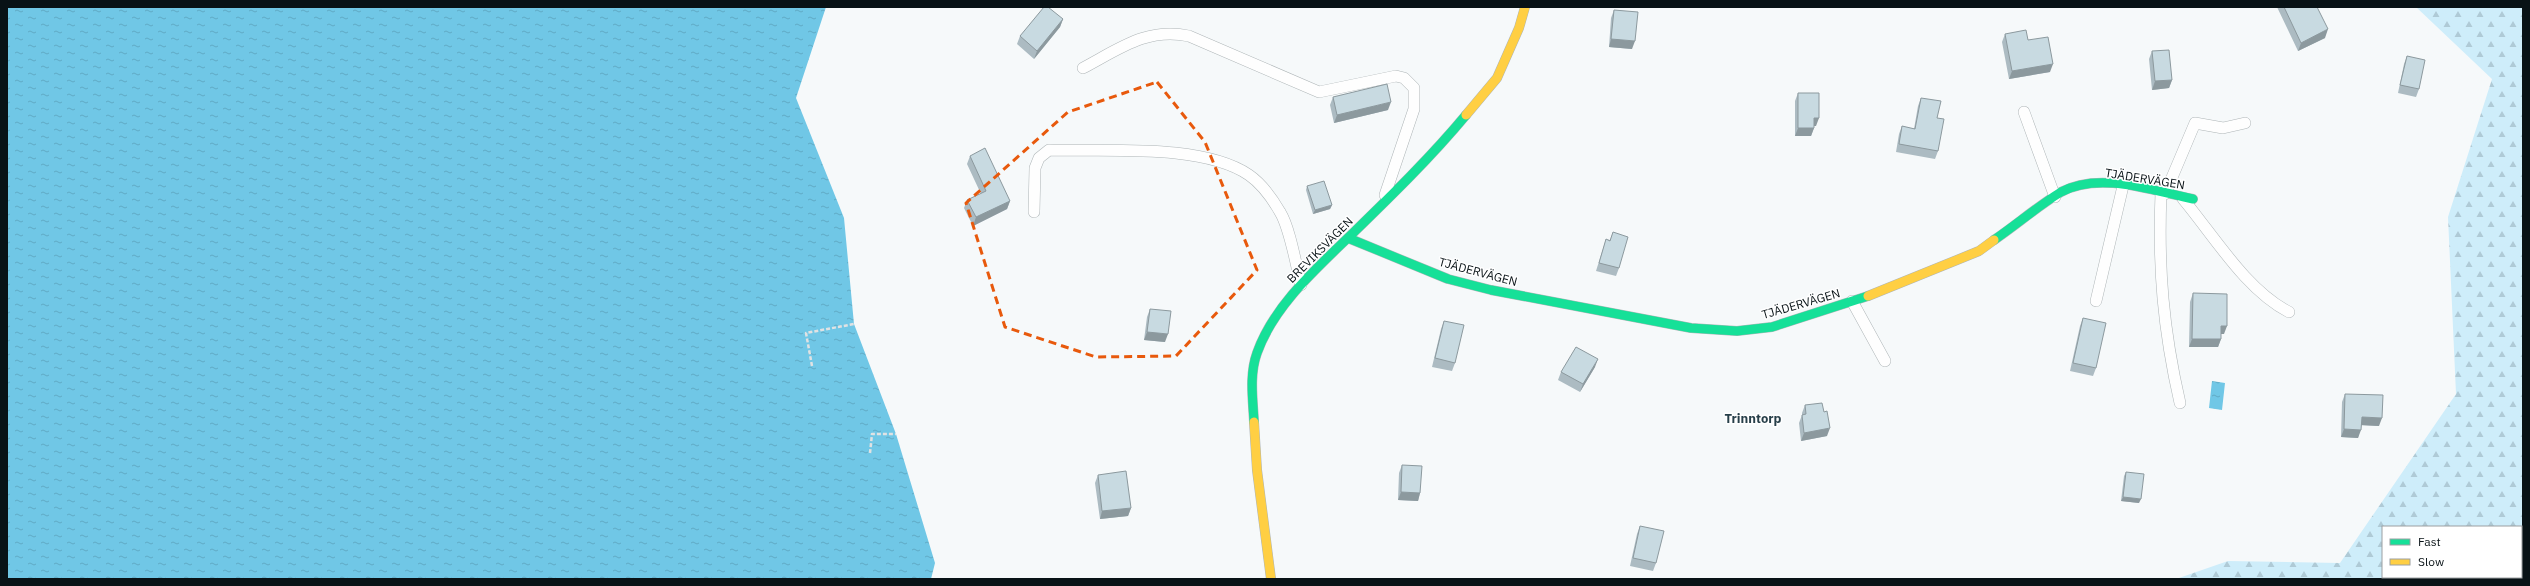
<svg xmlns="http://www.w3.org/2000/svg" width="2530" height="586" viewBox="0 0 2530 586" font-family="'IBM Plex Sans',sans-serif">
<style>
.forest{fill:url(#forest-firs);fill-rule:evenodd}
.water{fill:url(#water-ripples)}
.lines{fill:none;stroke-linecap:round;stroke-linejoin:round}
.lane-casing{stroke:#aeb5b7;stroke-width:12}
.fast-casing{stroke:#aeb5b7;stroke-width:10}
.slow-casing{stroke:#aeb5b7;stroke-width:10}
.path{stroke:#e1e2e3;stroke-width:2.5;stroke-dasharray:4 2;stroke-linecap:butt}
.lane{stroke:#fefefe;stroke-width:11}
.fast{stroke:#16e098;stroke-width:9}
.slow{stroke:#ffcf43;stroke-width:9}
.wall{fill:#acbbc2}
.shaded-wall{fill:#8c999e}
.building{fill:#c8dae1;stroke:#8c999e}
.marked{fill:none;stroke:#e8590c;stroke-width:3;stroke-dasharray:8 5;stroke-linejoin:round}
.labels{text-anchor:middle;stroke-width:3;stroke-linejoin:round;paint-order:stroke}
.street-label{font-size:12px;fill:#081216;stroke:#fff}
.neighbourhood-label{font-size:13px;font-weight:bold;fill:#273f49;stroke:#fff}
</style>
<defs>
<pattern id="forest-firs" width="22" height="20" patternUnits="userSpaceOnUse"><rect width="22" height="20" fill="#ceedfa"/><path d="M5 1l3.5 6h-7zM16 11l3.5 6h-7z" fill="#afcad6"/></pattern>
<pattern id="water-ripples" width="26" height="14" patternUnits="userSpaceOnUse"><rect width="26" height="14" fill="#70c7e6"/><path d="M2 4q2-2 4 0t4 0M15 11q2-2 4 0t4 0" fill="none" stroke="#60aac5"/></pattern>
</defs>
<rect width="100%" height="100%" fill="#f6f9fa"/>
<path class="forest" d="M2416,7H2523V579H2176L2228,561L2340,563L2456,394L2448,217L2492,79ZM2383,527H2521V577H2383Z"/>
<path class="water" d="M7,7H826L796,98L844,218L854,324L896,434L935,563L931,579H7Z
M2212,381L2225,383L2222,410L2209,408Z"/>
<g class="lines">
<defs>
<path id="lane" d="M1083,68C1119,49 1147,27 1189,36L1319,92L1396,76L1404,78L1414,88V109L1385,195
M2024,112L2055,197
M2161,193C2158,268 2163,329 2180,403
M2165,194L2195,123L2223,128L2245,123
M2183,199C2214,236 2246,290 2289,312
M1034,212L1035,168L1039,158L1049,150C1105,152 1202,143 1249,175C1262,184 1272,198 1280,212C1290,228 1296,265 1301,285
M1852,301L1885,361
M2096,301L2123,186"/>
<path id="fast" d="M1348,238L1448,279L1491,290L1691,328L1737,331L1772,327L1868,296
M1994,240C2016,225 2038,206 2061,192C2100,171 2153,191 2193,199
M1254,422C1253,400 1249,375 1257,353C1274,305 1317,268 1353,233C1392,195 1431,157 1466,115"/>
<path id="slow" d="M1466,115L1497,78L1519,28L1525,7
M1868,296L1979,251L1994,240
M1254,422L1257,470L1271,579"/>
</defs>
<use href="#lane" class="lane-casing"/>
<use href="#fast" class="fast-casing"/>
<use href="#slow" class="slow-casing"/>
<path class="path" d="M812,366L806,333L854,324
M870,453L872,434H896"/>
<use href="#lane" class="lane"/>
<use href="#fast" class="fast"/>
<use href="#slow" class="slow"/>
</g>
<path class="wall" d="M2277,7H2317L2325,38L2298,51Z
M1614,10L1632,49L1609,47L1611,18Z
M1063,19L1060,27L1034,59L1017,44L1020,36Z
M2005,34L2028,40L2050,72L2009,79L2002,42Z
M2152,51L2172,80L2169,88L2152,90L2149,59Z
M2407,56L2419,89L2416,97L2398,93L2404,64Z
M1798,93L1816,126H1814V128L1811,136H1795V101Z
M1333,97L1388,110L1334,123L1330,105Z
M1921,98L1937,118L1938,151L1935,159L1896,152L1899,134L1902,126L1914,129L1918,106Z
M970,156L1010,201L1007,209L973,226L964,208L967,200L981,194L967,164Z
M1307,186L1332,205L1330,209L1313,214L1306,190Z
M1613,232L1619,268L1616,276L1596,271L1606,239L1610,240Z
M2193,293L2224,334H2221V339L2218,347H2189L2190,302Z
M1150,309L1165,342L1144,340L1147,317Z
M2083,318L2096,368L2093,376L2070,371L2080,326Z
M1444,321L1455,363L1452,371L1432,367L1441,329Z
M1595,367L1580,392L1558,380L1561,372Z
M2345,394L2379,426L2361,425L2358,438L2341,437L2342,402Z
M1805,405L1824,412L1827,436L1801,441L1799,423L1802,415V413Z
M1402,465L1420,493L1418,501L1398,500L1399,473Z
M2126,472L2139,503L2121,501L2124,476Z
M1098,475L1131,508L1128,516L1100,519L1095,483Z
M1640,526L1656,563L1653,571L1630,566L1637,534Z"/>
<path class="shaded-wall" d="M1063,19L1060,27L1034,59L1037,51Z
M2328,29L2325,38L2298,51L2301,43Z
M1611,39L1635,41L1632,49L1609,47Z
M2053,64L2050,72L2009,79L2012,71Z
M2172,80L2169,88L2152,90L2155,81Z
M1391,102L1388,110L1334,123L1337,115Z
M1814,118H1819L1816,126H1811Z
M1798,128H1814L1811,136H1795Z
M1010,201L1007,209L973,226L976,217Z
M1332,205L1330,209L1313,214L1315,210Z
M2221,326H2227L2224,334H2218Z
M1147,332L1168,334L1165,342L1144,340Z
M2192,339H2221L2218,347H2189Z
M1598,359L1595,367L1580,392L1583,384Z
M2362,417L2382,418L2379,426L2359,425Z
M1830,428L1827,436L1801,441L1804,433Z
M2344,429L2361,430L2358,438L2341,437Z
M1401,492L1420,493L1418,501L1398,500Z
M2123,497L2141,499L2139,503L2121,501Z
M1131,508L1128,516L1100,519L1102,511Z"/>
<path class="building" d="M1044,7H1048L1063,19L1037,51L1020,36Z
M2284,7H2317L2328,29L2301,43Z
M1614,10L1638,12L1635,41L1611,39Z
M2026,30L2028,40L2048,37L2053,64L2012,71L2005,34Z
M2169,50L2172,80L2155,81L2152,51Z
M2407,56L2425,60L2419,89L2400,85Z
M1387,84L1391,102L1337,115L1333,97Z
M1798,93H1819V118H1814V128H1798Z
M1921,98L1941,101L1937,118L1944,119L1938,151L1899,144L1902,126L1915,129Z
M985,148L1010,201L976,217L967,200L986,191L970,156Z
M1324,181L1332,205L1315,210L1307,186Z
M1613,232L1628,237L1619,268L1599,263L1606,239L1610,241Z
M2193,293L2227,294V326H2221V339H2192Z
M1150,309L1171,311L1168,334L1147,332Z
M2083,318L2106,323L2096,368L2073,363Z
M1444,321L1464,325L1455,363L1435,358Z
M1576,347L1598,359L1583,384L1561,372Z
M2345,394L2383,395L2382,418L2362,417L2361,430L2344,429Z
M1822,403L1824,412L1827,411L1830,428L1804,433L1802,415L1806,414L1805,405Z
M1402,465L1422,466L1420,493L1401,492Z
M1126,471L1131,508L1102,511L1098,475Z
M2126,472L2144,474L2141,499L2123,497Z
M1640,526L1664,531L1656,563L1633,558Z"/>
<path class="marked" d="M1157,82L1205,142L1257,270L1176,356L1096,357L1005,327L966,203L1068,112Z"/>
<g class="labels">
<g class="street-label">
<text transform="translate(2145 179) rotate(9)" y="4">TJÄDERVÄGEN</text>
<text transform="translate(1320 250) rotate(-45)" y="4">BREVIKSVÄGEN</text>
<text transform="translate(1478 272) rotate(15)" y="4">TJÄDERVÄGEN</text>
<text transform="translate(1801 304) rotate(-16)" y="4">TJÄDERVÄGEN</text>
</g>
<g class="neighbourhood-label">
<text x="1753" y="423">Trinntorp</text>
</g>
</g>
<rect width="2530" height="586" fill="none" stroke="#081216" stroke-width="16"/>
<rect x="2382" y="526" width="140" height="52" fill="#ffffff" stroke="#9ca0a2"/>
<rect x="2390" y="539" width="20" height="6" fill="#16e098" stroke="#9ca0a2"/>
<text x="2418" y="546" font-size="12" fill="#081216">Fast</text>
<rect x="2390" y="559" width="20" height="6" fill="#ffcf43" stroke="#9ca0a2"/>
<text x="2418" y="566" font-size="12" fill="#081216">Slow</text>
</svg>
